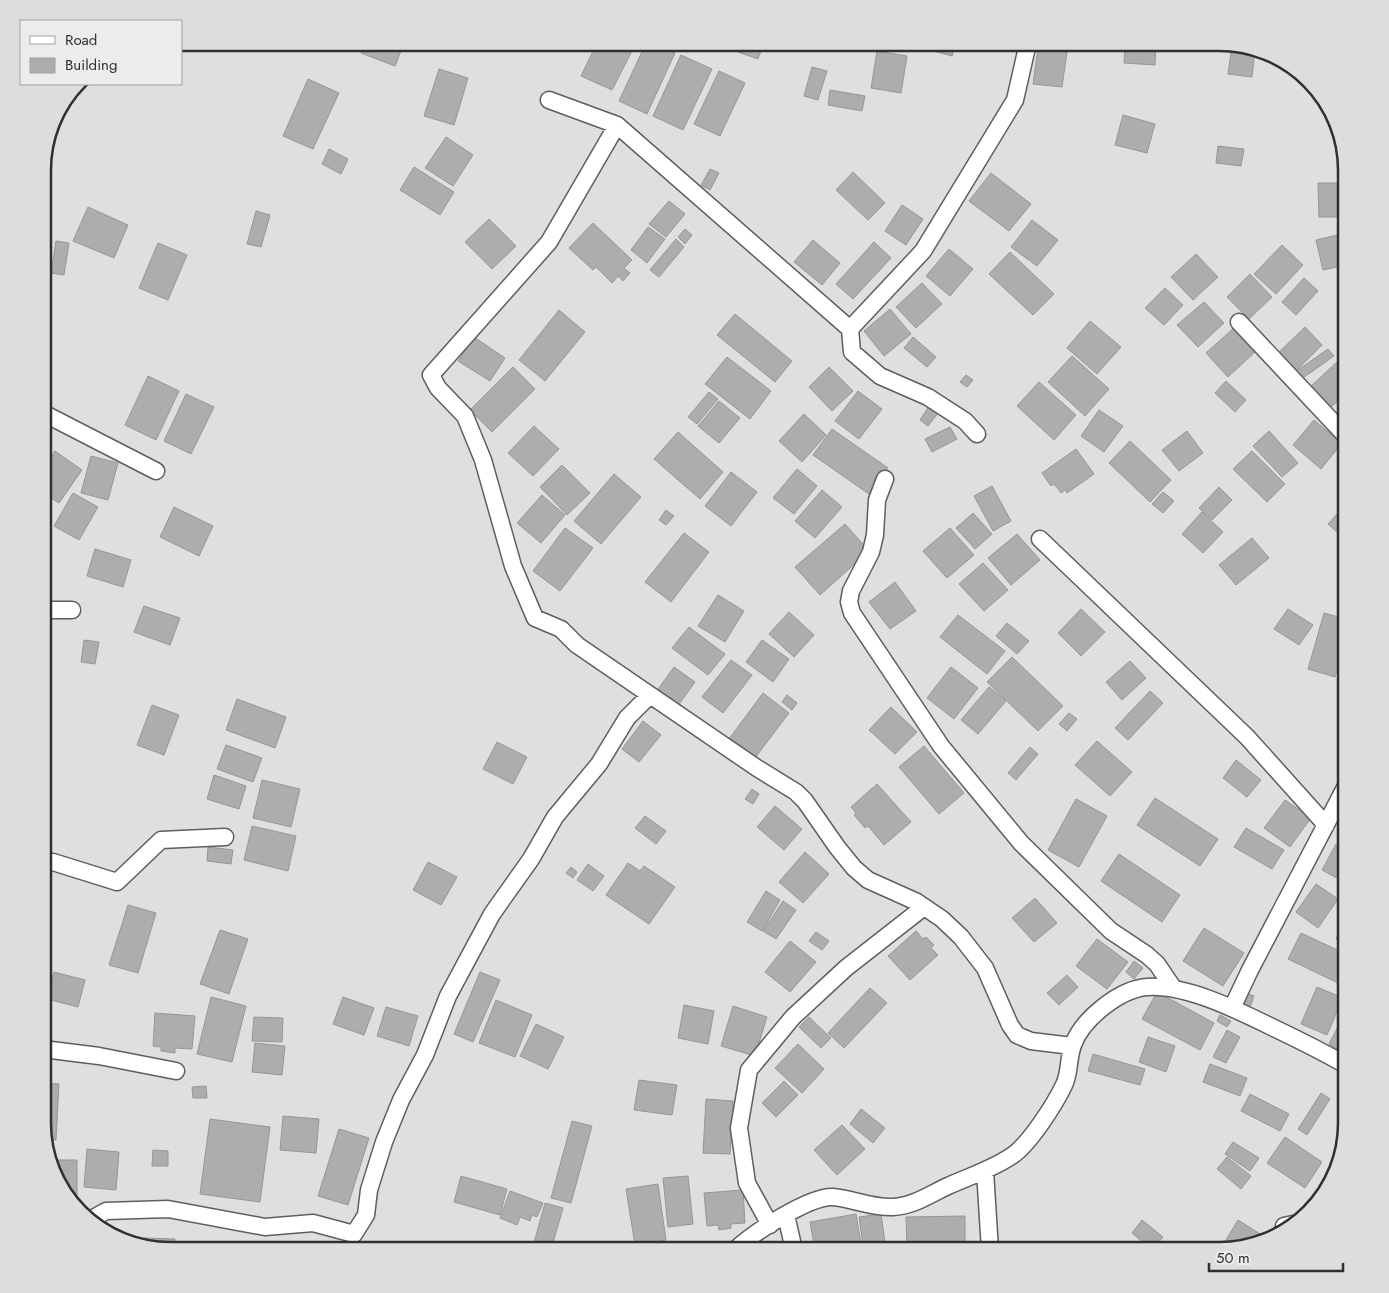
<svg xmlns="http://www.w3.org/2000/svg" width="1389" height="1293" viewBox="0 0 1389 1293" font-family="Jost,sans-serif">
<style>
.building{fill:#aeadae;stroke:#979697}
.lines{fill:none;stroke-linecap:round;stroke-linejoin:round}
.street-casing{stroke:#5d5e5f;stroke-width:19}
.street{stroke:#fff;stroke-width:16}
.rim{fill:none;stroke:#303031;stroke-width:2.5}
</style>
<rect width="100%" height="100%" fill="#dfdfe1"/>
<path class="building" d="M365,43H404L395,66L361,53Z
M597,43H615L632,51L612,90L581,76Z
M646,43H652L675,53L647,114L619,101Z
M742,43H764L758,59L738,52Z
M920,43H956L952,56L919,47Z
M1070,43H1106L1104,49Z
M1125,43H1156L1155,65L1124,63Z
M1232,45L1255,50L1252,77L1228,74Z
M1038,48L1067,52L1062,87L1033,84Z
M877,51L907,56L901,93L871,88Z
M681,55L712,69L683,130L653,116Z
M812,67L827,71L818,100L804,96Z
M439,69L468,78L454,125L424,116Z
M719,71L745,83L720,136L694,124Z
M308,79L339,93L313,149L283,136Z
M830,90L865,96L862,111L828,105Z
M1123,115L1155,124L1147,153L1115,145Z
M446,137L473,155L453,186L425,168Z
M1218,146L1244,149L1241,166L1216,163Z
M329,149L348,159L341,174L322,164Z
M414,167L454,192L440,215L400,190Z
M710,169L719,173L710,190L701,185Z
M853,172L885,203L868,220L836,190Z
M991,173L1031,204L1009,231L969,201Z
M1318,183H1346V217H1319Z
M669,201L685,214L666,237L649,224Z
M902,205L923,219L906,245L885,231Z
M88,207L128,225L114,258L73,241Z
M256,211L270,215L261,247L247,244Z
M489,219L516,246L492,269L465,242Z
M1032,220L1058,240L1037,266L1011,247Z
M593,223L632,260L624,268L630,273L623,281L618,276L612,283L596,267L593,270L569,248Z
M648,227L665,239L647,263L631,250Z
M685,229L692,235L685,244L678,237Z
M1346,233V265L1323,270L1316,240Z
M676,239L684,247L659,277L650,270Z
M813,240L840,263L822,285L794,262Z
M56,241L69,243L64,275L51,273Z
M874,242L891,258L853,299L836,284Z
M158,243L187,255L168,300L139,288Z
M1282,245L1303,265L1276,294L1254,274Z
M949,249L973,269L950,296L926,276Z
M1010,252L1054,294L1033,315L989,274Z
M1196,254L1218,277L1193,300L1171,277Z
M1250,274L1272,297L1249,319L1227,297Z
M1304,278L1318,291L1296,315L1282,302Z
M922,283L942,304L916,328L896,307Z
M1165,288L1183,305L1164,325L1145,308Z
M1204,302L1224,323L1198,347L1177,325Z
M890,309L911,334L884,356L864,331Z
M559,310L585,332L545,381L519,360Z
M735,314L792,361L775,382L717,335Z
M1090,321L1121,347L1097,374L1067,348Z
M1235,327L1256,351L1228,377L1206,353Z
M1305,327L1322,345L1295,372L1277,354Z
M474,337L505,358L490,381L458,361L465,351L460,348Z
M913,337L936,357L927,367L904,348Z
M1328,349L1334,356L1300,380L1295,372Z
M1072,356L1109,389L1085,416L1048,382Z
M727,357L771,391L750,419L705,384Z
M1337,362L1346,372V394L1330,408L1311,386Z
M513,367L535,389L492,432L470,410Z
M829,367L853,391L832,411L809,387Z
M966,375L973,380L967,387L960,382Z
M148,376L179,391L156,440L125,425Z
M1226,381L1246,400L1235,412L1215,393Z
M1039,382L1076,415L1054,440L1017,406Z
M858,391L882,409L859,439L835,421Z
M709,392L718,399L697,424L688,417Z
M186,394L214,407L191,454L164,441Z
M719,401L740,418L719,443L698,426Z
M929,406L938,413L928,426L920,420Z
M1099,410L1123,426L1104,452L1081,436Z
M804,414L826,435L802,462L779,441Z
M1314,420L1342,443L1321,469L1293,445Z
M534,426L559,449L533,476L508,453Z
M950,427L957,439L932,452L925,439Z
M832,429L888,468L869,494L813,455Z
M1187,431L1203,453L1179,471L1162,450Z
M1269,431L1298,463L1282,477L1253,446Z
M678,432L723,472L700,499L654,459Z
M1130,441L1171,480L1150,502L1109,463Z
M1076,449L1094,474L1067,493L1065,490L1061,493L1054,484L1051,486L1042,473Z
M55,451L82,470L59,503L43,493V469Z
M1252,451L1285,484L1267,502L1233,469Z
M91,456L118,463L108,500L81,493Z
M562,465L590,493L567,515L540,487Z
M797,469L817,486L794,514L773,498Z
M731,472L757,492L731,526L705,506Z
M614,474L641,497L601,544L574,521Z
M992,486L1011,521L993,531L974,496Z
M1219,487L1232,500L1212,520L1199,508Z
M822,490L842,507L815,538L795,521Z
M1163,492L1174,501L1163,513L1152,504Z
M73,493L98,507L79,540L54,526Z
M542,495L565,515L541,543L517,523Z
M1345,505L1346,506V540L1328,524Z
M174,507L213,526L199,556L160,537Z
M666,510L674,516L666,525L659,520Z
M1202,512L1223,532L1203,553L1182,534Z
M973,513L992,534L975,549L956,528Z
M845,524L869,551L820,595L795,567Z
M565,528L593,548L560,591L533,571Z
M950,528L974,555L947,578L923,551Z
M684,533L709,552L671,602L645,582Z
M1017,534L1040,560L1011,585L988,558Z
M1252,538L1269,558L1236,585L1219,565Z
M95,549L131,560L123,587L87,576Z
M983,563L1008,590L984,611L959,584Z
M895,582L916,611L890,629L869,602Z
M718,595L744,611L725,642L698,626Z
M144,606L180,618L170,645L134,632Z
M1081,609L1105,632L1081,656L1058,633Z
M1288,609L1313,625L1299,645L1274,629Z
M789,612L814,635L794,657L769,634Z
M1324,613L1346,619V640L1335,677L1308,669Z
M958,615L1005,651L987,674L940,637Z
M1007,623L1029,641L1017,654L996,636Z
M689,627L725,654L708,675L672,648Z
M84,640L99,642L95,664L81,662Z
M762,640L789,659L773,682L746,662Z
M1012,657L1063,706L1038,731L987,682Z
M731,660L752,675L723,713L702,697Z
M1130,661L1146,678L1122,700L1106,682Z
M674,667L695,682L677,707L656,692Z
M951,667L978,688L954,719L927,698Z
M1346,677V705H1341Z
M989,687L1006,701L978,734L961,720Z
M1150,691L1163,703L1128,740L1115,728Z
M763,693L789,713L755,758L729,739Z
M787,695L797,703L792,710L782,702Z
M237,699L286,717L275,748L226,730Z
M152,705L179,715L164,755L137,745Z
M891,707L917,732L895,754L869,730Z
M1069,713L1077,719L1067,731L1059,724Z
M643,721L661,735L639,762L622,749Z
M1097,741L1132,772L1110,796L1075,765Z
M497,742L527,757L513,784L483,769Z
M226,745L262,758L253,782L217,769Z
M924,746L964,793L939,814L899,767Z
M1030,747L1038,754L1016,780L1008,773Z
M1236,760L1261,780L1247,797L1223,778Z
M214,775L246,786L239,809L207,799Z
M262,780L300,789L291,827L253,818Z
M877,784L911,822L884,845L868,826L865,828L854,815L856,813L851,807Z
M752,789L759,794L753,804L745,799Z
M1155,798L1218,839L1200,866L1137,825Z
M1076,799L1107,816L1079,867L1048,850Z
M1285,800L1311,818L1290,847L1264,828Z
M775,806L802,829L784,850L757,827Z
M645,816L666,831L656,844L635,828Z
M252,826L296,836L288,871L244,860Z
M1246,828L1284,850L1272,869L1234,847Z
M1336,844L1346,850V883L1322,870Z
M208,847L233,850L231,864L207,861Z
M805,852L829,874L803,903L779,882Z
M1119,854L1180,895L1162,922L1101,881Z
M428,862L457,877L441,905L413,890Z
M628,863L640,871L644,866L675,887L649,924L606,895Z
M588,864L604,876L593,891L577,880Z
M571,867L577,872L573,878L566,873Z
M1316,884L1338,899L1318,928L1296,912Z
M766,891L780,900L762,931L747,922Z
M1035,898L1057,923L1034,942L1012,918Z
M783,901L796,910L776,939L763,931Z
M128,905L156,913L138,973L109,965Z
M1346,918V944L1336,939Z
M1204,928L1244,953L1223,986L1183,961Z
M220,930L248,939L229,994L200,984Z
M916,931L923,939L926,937L934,945L931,948L938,955L910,980L888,956Z
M816,932L829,941L822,950L809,941Z
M1301,933L1346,954V965L1338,983L1288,959Z
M1097,939L1128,962L1107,989L1076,966Z
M790,941L816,962L790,992L765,972Z
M1134,961L1143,968L1134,979L1126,972Z
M54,972L85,980L78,1007L47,999Z
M480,972L500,980L473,1042L454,1034Z
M43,973L47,974L43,986Z
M1067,975L1078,987L1059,1005L1047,993Z
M1317,987L1343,998L1327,1035L1301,1024Z
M870,988L887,1003L844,1048L828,1033Z
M1157,992L1214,1023L1200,1050L1142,1019Z
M1246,993L1254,996L1249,1010L1241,1007Z
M211,997L246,1006L232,1062L197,1054Z
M343,997L374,1008L364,1035L333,1024Z
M496,1000L532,1015L515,1057L479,1043Z
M684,1005L714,1011L708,1044L678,1038Z
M733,1006L767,1017L755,1056L721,1046Z
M386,1007L418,1016L409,1046L377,1036Z
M1346,1011V1054L1329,1044Z
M155,1013L195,1016L192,1049L175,1048V1053L161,1051V1047L153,1046Z
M1220,1015L1231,1021L1227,1027L1217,1021Z
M254,1017L283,1018L282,1042L252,1041Z
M809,1017L831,1038L821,1048L799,1027Z
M536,1024L564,1037L548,1069L520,1056Z
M1227,1030L1240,1037L1226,1063L1213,1057Z
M1148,1037L1175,1046L1166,1072L1139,1062Z
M255,1043L285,1046L282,1075L252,1072Z
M798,1044L824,1069L802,1093L775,1068Z
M1093,1054L1145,1069L1140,1085L1088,1071Z
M1210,1064L1247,1078L1240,1096L1203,1082Z
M639,1080L677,1085L672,1115L634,1110Z
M784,1081L798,1095L776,1117L762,1103Z
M43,1083L59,1084L56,1140L45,1139L43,1131Z
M206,1086L207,1098H193L192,1087Z
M1321,1093L1330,1099L1307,1135L1298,1129Z
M1250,1094L1289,1114L1280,1131L1241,1111Z
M706,1099L733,1101L730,1154L703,1153Z
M861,1109L885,1128L873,1143L850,1124Z
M283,1116L319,1119L316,1153L280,1150Z
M210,1119L270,1127L260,1202L200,1194Z
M572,1121L592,1126L571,1203L551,1198Z
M842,1125L865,1149L837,1175L814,1150Z
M339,1129L369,1138L348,1205L318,1196Z
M1285,1137L1322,1162L1305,1188L1267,1163Z
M1233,1142L1259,1158L1250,1171L1225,1154Z
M87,1149L119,1152L116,1190L84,1187Z
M153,1150L168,1151V1166H152Z
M1227,1157L1251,1176L1241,1189L1217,1169Z
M56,1160H77V1209L56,1177Z
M461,1176L507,1189L500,1215L454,1202Z
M688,1176L693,1224L668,1227L663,1178Z
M658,1184L666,1240L635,1245L626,1189Z
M743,1190L745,1223L731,1224V1228L719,1230L718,1225L707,1226L704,1193Z
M510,1191L543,1203L537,1217L532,1215L530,1221L520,1217L517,1225L500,1218Z
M545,1203L563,1208L551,1250H532Z
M856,1214L861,1243L815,1250L810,1222Z
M881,1214L885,1242L863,1245L859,1217Z
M965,1216V1245L907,1246L906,1217Z
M1142,1220L1163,1237L1152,1250L1132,1233Z
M1238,1220L1265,1237L1261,1242L1229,1248L1223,1245Z
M112,1234L134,1237V1243L121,1241Z
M144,1238L175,1239L174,1250L144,1245Z"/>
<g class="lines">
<defs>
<path id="street" d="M549,100L617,125L850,329L852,352L880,376L928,397L965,421L977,434
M617,125L549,242L431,375L438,388L465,416L483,460L513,566L535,618L561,629L577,645L757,768L796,792L805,801L837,847L854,868L868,880L917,902L942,919L961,937L985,968L1010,1025L1017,1035L1031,1041L1072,1046
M1239,322L1346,436
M850,329L923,251L1015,100L1028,43
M43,413L156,471
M885,479L877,500L875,535L871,552L851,591L849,602L852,613L941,746L1021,843L1111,931L1147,955L1157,964L1174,989
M1040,539L1247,737L1326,825
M43,608L46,610H72
M43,862H53L117,882L161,840L225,837
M1232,1008L1250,970L1346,786
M43,1049L99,1056L176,1071
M985,1171L990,1250
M786,1215L794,1250
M90,1220L106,1211L168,1209L265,1227L313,1223L354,1234L366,1215L369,1190L384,1142L401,1100L425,1055L448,996L492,914L531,859L555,817L599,764L627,718L650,695
M770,1225L747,1183L739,1128L749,1070L793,1017L846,968L924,907
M1284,1226L1293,1224
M735,1250C753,1233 809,1196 833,1197C854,1199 872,1208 893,1207C914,1206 930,1194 948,1186C970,1176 993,1169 1013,1155C1030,1143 1055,1104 1064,1085C1070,1073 1068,1058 1073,1045C1082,1019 1120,989 1147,987C1187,984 1241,1012 1276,1029C1299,1040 1323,1052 1346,1065"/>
</defs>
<use href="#street" class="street-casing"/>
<use href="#street" class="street"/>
</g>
<path d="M0 0H1389V1293H0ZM170 51H1219A119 119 0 0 1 1338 170V1123A119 119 0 0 1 1219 1242H170A119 119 0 0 1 51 1123V170A119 119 0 0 1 170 51Z" fill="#dddddf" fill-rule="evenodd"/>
<path class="rim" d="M170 51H1219A119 119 0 0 1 1338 170V1123A119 119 0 0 1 1219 1242H170A119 119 0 0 1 51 1123V170A119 119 0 0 1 170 51Z"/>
<rect x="20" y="20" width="162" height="65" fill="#ececee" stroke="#a1a1a2"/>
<rect x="30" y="36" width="25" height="8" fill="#ffffff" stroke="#a1a1a2"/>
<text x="65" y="45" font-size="15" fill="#303031">Road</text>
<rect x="30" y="58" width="25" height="15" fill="#aeadae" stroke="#a1a1a2"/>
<text x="65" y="70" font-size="15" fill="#303031">Building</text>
<path d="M1209 1263v8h134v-8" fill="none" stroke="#303031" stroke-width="2.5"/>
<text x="1216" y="1263" font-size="15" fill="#303031" stroke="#ececee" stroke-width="4" paint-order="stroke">50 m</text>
</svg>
